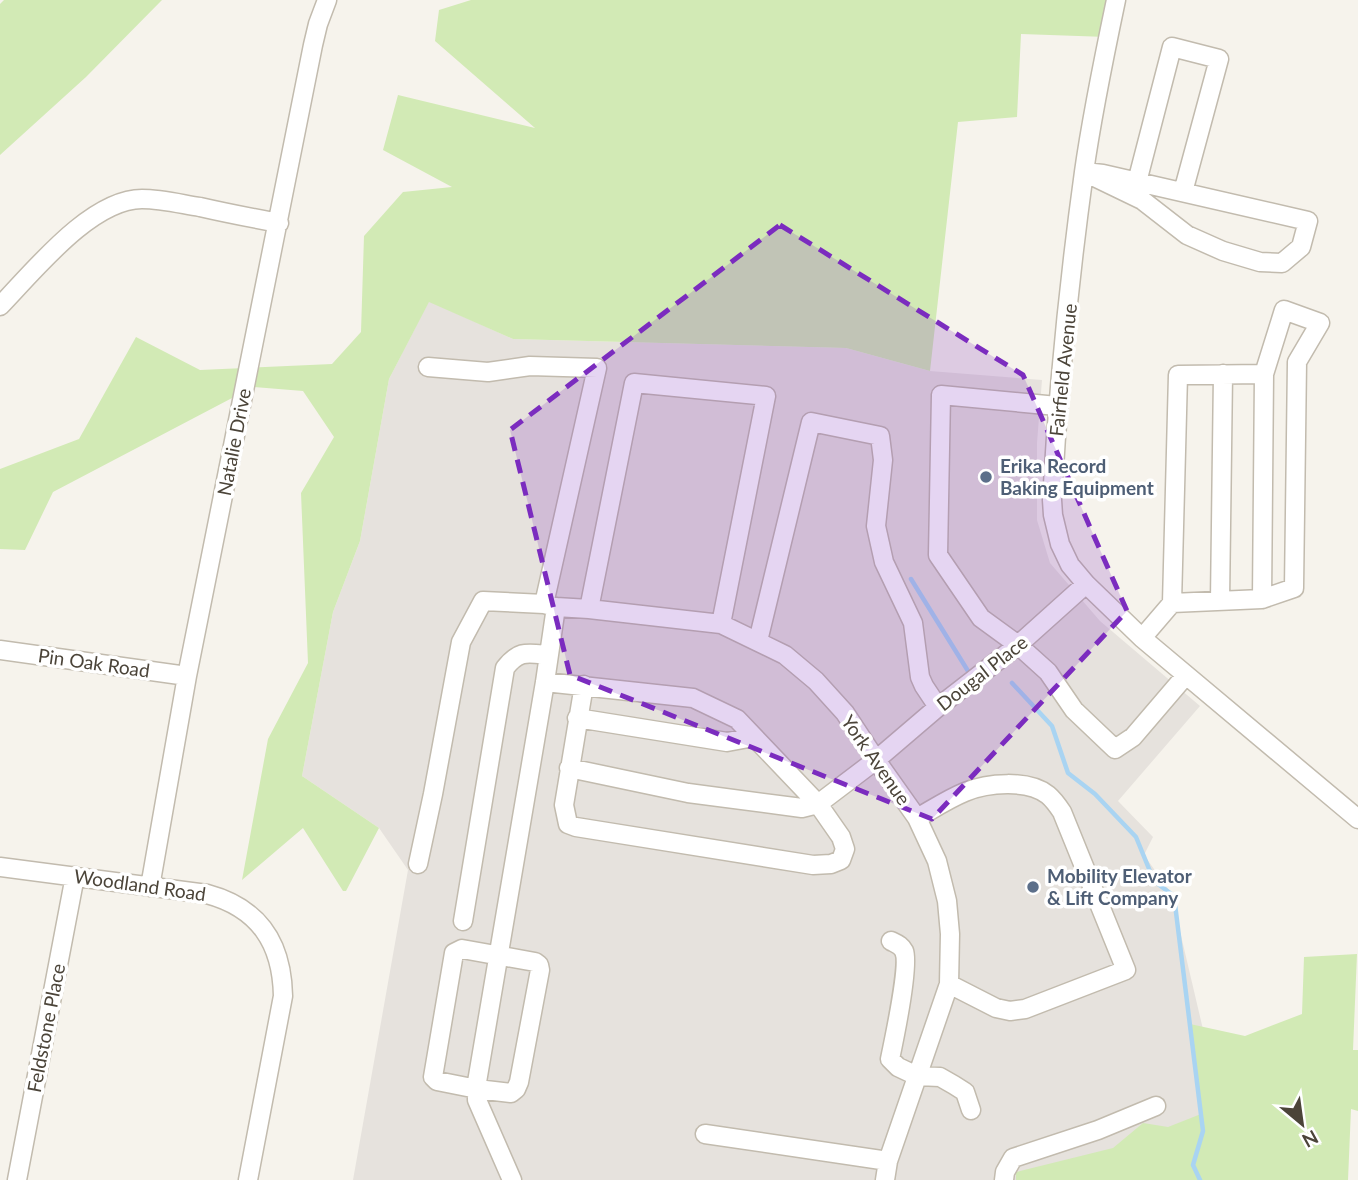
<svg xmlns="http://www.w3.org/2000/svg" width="1358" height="1180" viewBox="0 0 1358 1180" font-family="Lato,sans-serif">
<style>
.industrial{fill:#e6e2dd}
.green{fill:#d2eab5}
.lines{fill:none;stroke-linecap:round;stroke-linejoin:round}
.stream{stroke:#a9d4f2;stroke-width:4.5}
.minor-casing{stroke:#c2bbae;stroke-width:21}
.minor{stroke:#fff;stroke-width:18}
.marked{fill:#7b2cbf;fill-opacity:0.2;stroke:#7b2cbf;stroke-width:5;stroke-dasharray:14 9;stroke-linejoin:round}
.service-dot{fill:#5c6f8a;stroke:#fff;stroke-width:2.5}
.labels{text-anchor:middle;stroke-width:7;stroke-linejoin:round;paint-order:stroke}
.street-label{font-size:19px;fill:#4b4439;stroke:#fff}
.service-label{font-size:19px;font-weight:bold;fill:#4e5e75;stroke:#fff;text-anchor:start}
</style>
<rect width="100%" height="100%" fill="#f6f3ec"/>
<path class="industrial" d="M429,301L513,339L846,348L930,371L1042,380L1037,443V520L1050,563L1100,621L1200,706L1118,801L1153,837L1144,855L1171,893L1221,1106L1112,1157L1016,1172V1180H353L408,870L379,828L302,776L333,612L360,541L389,379Z"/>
<path class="green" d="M4,0H162L86,77L0,155V4Z
M471,0H1116L1107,37L1021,34L1017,117L958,122L930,371L846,348L513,339L429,302L389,379L360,541L333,612L302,776L379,828L346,891H343L303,828L242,880L268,739L308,663L301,493L334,437L303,391L253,387L53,492L25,550L0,549V469L79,439L136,337L200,370L332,364L361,332L364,236L403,192L452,187L383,150L398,95L535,128L435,41L439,10Z
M1357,954L1353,1050H1358V1111L1351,1109L1348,1180H1016V1172L1113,1148L1143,1123L1168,1127L1201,1114L1190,1024L1245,1036L1302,1014L1304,957Z"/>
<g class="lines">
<path class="stream" d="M911,579L968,671
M1012,683L1052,726L1068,773L1095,794L1136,837L1154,881L1174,896L1203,1131L1193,1165L1200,1180"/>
<defs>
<path id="minor" d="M1116,0C1104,57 1092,115 1084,172C1069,281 1058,391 1052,500L1053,515L1060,544L1070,565L1086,584L1142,638L1358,819
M1084,172L1103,174L1308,221L1301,247L1282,263L1260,262L1223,251L1187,235L1142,200Z
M1137,182L1172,47L1219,59L1183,192
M0,306C34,271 91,199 142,199C161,199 181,204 200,207C226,213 252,218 279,223
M428,367L488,372L530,366L597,368L544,604
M1057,406L941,395L938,555L981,618L1018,645L1048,672L1074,710L1115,749L1133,737L1186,675
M1262,599L1264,374
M1220,601L1223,374
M589,609L634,383L766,396L721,624
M1142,638L1172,603L1262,599L1294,588L1297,362L1320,323L1284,310L1264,374L1178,375L1172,603
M758,641L811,422L880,436L883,460L876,526L884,562L913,623L920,677L924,686L938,707
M0,650L187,676
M545,682L693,698L737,719L818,804L841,837L845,849L841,860L831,864L813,865L576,827L568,824L564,805L584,685
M577,718L727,742L754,737
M569,768L688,793L802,808L818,804L876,760L938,707L1018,645L1086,584
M917,818C933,809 948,799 965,792C987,783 1028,779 1048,795C1054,800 1058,806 1062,812L1126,970L1025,1009L1010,1011L996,1008L949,984
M418,864L433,794L461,642L483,601L544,604L556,607L589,609L721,624L785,655L816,681L845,713L876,760L917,818L937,861L947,901L950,934L949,984L888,1161L885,1180
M0,867L207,894C259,908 282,943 283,996L248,1180
M150,887L187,676L313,45L318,24L327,0
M463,921L505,668C519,650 527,653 548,655
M891,941C897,944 901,945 904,951C910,964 894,1040 890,1059L898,1067L917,1076L940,1077L954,1085L965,1092L971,1110
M462,949L535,962L539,965L540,970L519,1082L516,1089L511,1093L477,1089L437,1081L433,1077L454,953Z
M705,1134L888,1161
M17,1180L75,876
M512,1180L477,1100V1082L545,682L556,607
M1004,1180L1005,1172L1013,1158L1098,1130L1156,1106"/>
</defs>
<use href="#minor" class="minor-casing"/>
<use href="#minor" class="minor"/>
</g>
<path class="marked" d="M780,225L1023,375L1127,611L932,819L570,675L510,430Z"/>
<g class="service-dot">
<circle cx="986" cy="477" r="7"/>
<circle cx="1033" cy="887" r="7"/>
</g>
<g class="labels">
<g class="street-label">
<text transform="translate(1063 370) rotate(-84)" y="7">Fairfield Avenue</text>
<text transform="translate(234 442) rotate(-79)" y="7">Natalie Drive</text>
<text transform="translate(94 663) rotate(8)" y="7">Pin Oak Road</text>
<text transform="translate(982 673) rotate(-38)" y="7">Dougal Place</text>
<text transform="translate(876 760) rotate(55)" y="7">York Avenue</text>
<text transform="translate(140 885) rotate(8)" y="7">Woodland Road</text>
<text transform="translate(46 1028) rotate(-79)" y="7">Feldstone Place</text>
</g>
<g class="service-label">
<text x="1000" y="473">Erika Record<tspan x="1000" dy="22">Baking Equipment</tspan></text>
<text x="1047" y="883">Mobility Elevator<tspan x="1047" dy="22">&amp; Lift Company</tspan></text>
</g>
</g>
<g transform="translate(1302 1124) rotate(151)" stroke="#ffffff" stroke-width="5" paint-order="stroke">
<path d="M0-5L12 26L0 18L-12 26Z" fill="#4b4439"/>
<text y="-10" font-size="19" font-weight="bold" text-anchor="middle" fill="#4b4439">N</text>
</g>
</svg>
